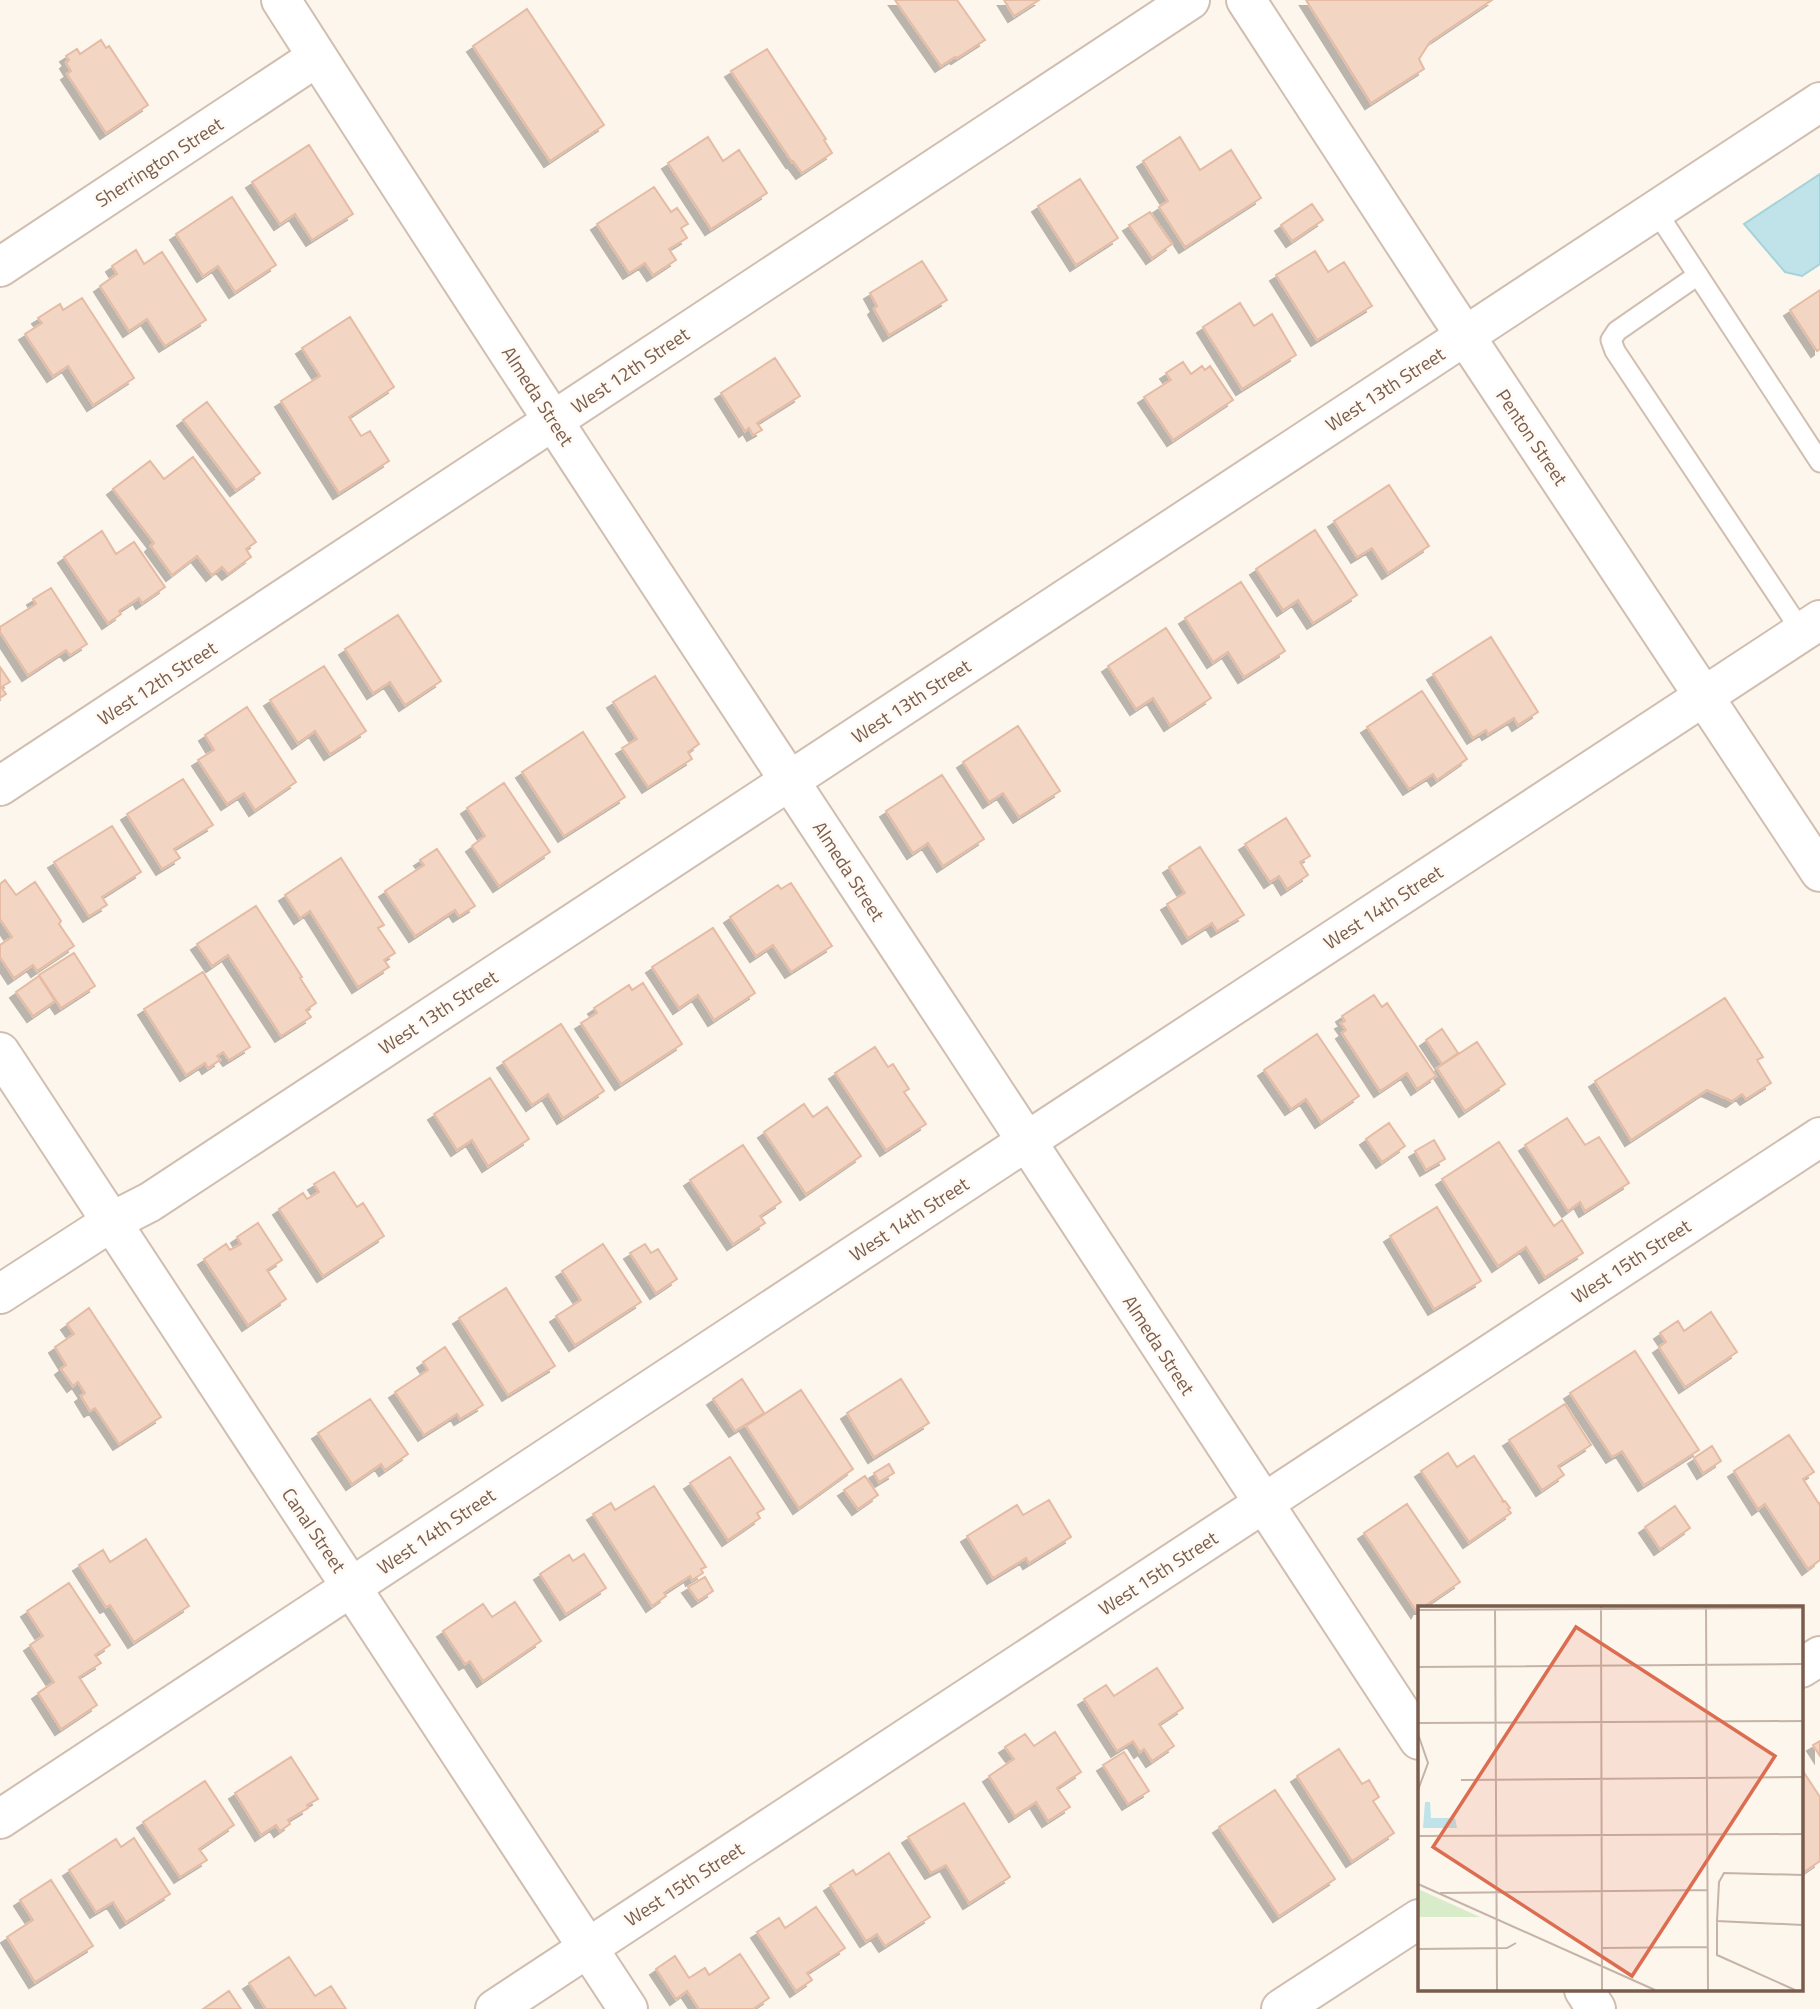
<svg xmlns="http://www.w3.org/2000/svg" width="1820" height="2009" viewBox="0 0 1820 2009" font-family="'Titillium Web',sans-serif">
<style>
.water{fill:#bfe3e8;stroke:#a5d3da;stroke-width:2}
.building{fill:#f3d5c3;stroke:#e6bba3;stroke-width:2;filter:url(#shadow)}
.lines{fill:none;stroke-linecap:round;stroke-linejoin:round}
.service-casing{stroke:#d1beb0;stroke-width:23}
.minor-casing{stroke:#d1beb0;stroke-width:42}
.tertiary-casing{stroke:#d1beb0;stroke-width:42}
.service{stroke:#fff;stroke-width:19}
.minor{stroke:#fff;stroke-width:38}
.tertiary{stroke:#fff;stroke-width:38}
.labels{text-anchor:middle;stroke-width:5;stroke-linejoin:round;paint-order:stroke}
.street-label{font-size:19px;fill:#7a5c4d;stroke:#fffaf3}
.inset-road{fill:none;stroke:#c5b3a7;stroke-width:2}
.view{fill:#dc6d51;fill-opacity:0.15;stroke:#dc6d51;stroke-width:3.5}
.inset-edge{fill:none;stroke:#7a5c4d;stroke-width:3.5}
</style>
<defs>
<filter id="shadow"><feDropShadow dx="-6" dy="6" stdDeviation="0" flood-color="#0004"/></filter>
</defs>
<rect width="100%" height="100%" fill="#fdf6ec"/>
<path class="water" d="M1820,174V264L1802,276L1785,272L1744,224Z"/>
<path class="building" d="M895,0H957L985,40L957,58L955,57L941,66Z
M1004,0H1039L1014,16Z
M1306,0H1492L1430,42L1419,59L1424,69L1371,103Z
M527,9L604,125L550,161L473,46Z
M101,40L106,48L109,46L148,105L106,133L67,74L71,71L66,63L69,60L66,56L77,49L80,54Z
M767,49L826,139L824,140L832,153L802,173L793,161L792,162L731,71Z
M708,137L723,161L739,150L767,193L711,229L668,163Z
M1180,137L1200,170L1231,150L1261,198L1185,247L1159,207L1168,201L1143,161Z
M309,145L353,214L312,240L295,214L280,224L252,182Z
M1080,179L1118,238L1076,265L1038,206Z
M654,187L671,212L677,208L688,224L681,228L687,238L669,249L676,260L653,275L645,263L629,273L597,224Z
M232,197L276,265L235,292L218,266L203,276L176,234Z
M1312,204L1323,220L1292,241L1281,225Z
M1150,212L1172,244L1152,258L1129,225Z
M136,250L144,264L162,252L206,320L165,346L147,319L129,331L100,286L117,274L112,266Z
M1315,251L1328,272L1344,262L1372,306L1317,340L1276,275Z
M922,261L947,300L889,335L874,309L877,306L870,293Z
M1820,290V349L1817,351L1790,310Z
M82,298L134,378L93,405L68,366L53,376L25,334L42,323L38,318L60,304L63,310Z
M1240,303L1254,326L1272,314L1296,355L1242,389L1203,327Z
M350,317L394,387L349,417L361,436L370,431L389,461L339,493L281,401L320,376L302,348Z
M775,358L800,396L757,423L762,430L753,435L749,428L745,431L721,393Z
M1183,362L1191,374L1202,366L1205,370L1210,366L1233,400L1173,440L1144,397L1171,380L1166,373Z
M207,402L260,473L236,490L183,420Z
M193,457L256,542L246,549L251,557L228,574L222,567L212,575L197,556L172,575L151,546L154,543L113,489L150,461L164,479Z
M1389,485L1429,546L1388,573L1372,548L1357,557L1334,521Z
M1315,530L1357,595L1313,623L1298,600L1283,610L1256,569Z
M102,531L116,554L134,542L165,587L142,603L139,598L119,611L121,614L108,623L64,557Z
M1241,582L1285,651L1244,677L1228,652L1213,662L1185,618Z
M51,588L87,644L70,655L66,650L28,675L0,632V627L36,604L33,599Z
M398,615L441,681L405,705L390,682L373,693L345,649Z
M1166,628L1211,698L1170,725L1153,698L1136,709L1108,666Z
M1491,637L1538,712L1518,725L1514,718L1488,734L1486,730L1473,738L1433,674Z
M324,666L366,731L330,754L315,731L298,743L270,700Z
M0,667L10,682L1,687L6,694L0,698Z
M655,676L699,744L688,752L692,759L648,787L622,748L637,739L613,702Z
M1422,691L1467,759L1437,780L1433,774L1409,789L1367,727Z
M247,707L296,782L255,810L244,793L227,804L198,760L214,750L205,735Z
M1018,726L1060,791L1019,817L1003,793L989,802L963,762Z
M583,732L625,797L564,836L522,772Z
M942,775L984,839L943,866L928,843L913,853L886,811Z
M183,779L213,825L174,849L180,858L162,869L127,814Z
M504,783L550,852L499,886L472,846L485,836L467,808Z
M1286,818L1310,856L1300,862L1308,875L1287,889L1279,876L1270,882L1245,844Z
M112,826L141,872L102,897L107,905L89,916L54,862Z
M1200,847L1244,915L1217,931L1212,923L1188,938L1167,904L1185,893L1169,867Z
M437,849L475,906L459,916L455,910L415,936L385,891L424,865L420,860Z
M341,858L384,925L378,928L395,953L384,960L389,967L358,987L310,911L300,918L285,895Z
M5,880L16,895L35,882L61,921L59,924L74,946L37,971L33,965L14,978L0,957V945L12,937L0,919V884Z
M791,883L832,946L791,972L773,945L756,956L730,917L778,885L781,889Z
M256,906L302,977L300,978L316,1003L306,1010L311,1017L281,1036L228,955L212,966L197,944Z
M713,928L755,993L714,1020L698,995L679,1008L652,967Z
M74,953L95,986L61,1008L39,975Z
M203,972L250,1047L229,1060L223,1052L217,1056L220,1060L208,1068L205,1063L186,1075L144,1009Z
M39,976L55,1001L33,1016L16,992Z
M643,983L682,1044L621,1084L581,1023L597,1013L594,1008L629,985L632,990Z
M1374,995L1382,1007L1387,1003L1436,1076L1417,1089L1407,1073L1380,1091L1342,1033L1346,1030L1341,1023L1345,1021L1342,1016Z
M1725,998L1763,1057L1757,1060L1771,1083L1746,1099L1742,1094L1732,1101L1707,1090L1631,1140L1595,1081Z
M561,1024L604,1091L563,1118L548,1094L532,1105L503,1062Z
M1442,1029L1458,1053L1442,1064L1426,1040Z
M1317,1034L1359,1096L1321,1122L1306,1099L1291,1109L1264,1070Z
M1477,1042L1505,1084L1465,1111L1437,1068Z
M875,1047L888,1067L893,1064L909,1089L904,1092L926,1124L886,1150L835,1073Z
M490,1078L529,1139L488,1166L472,1140L457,1150L434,1114Z
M804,1104L813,1117L827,1107L861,1156L806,1194L764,1132Z
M1567,1118L1585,1145L1599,1137L1629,1183L1585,1211L1580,1202L1568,1211L1525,1145Z
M1389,1123L1405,1146L1382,1162L1366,1139Z
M1434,1140L1445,1159L1426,1170L1415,1151Z
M1499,1142L1554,1226L1562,1220L1583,1253L1545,1277L1526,1247L1498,1266L1442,1179Z
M743,1145L781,1202L760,1216L765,1223L733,1244L690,1180Z
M334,1172L357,1207L363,1203L384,1236L323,1276L279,1209L303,1193L307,1199L319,1192L314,1184Z
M1437,1207L1481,1281L1434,1309L1390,1236Z
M258,1223L282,1260L267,1270L286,1299L248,1325L204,1259L226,1244L230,1250L241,1244L237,1237Z
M603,1244L641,1302L575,1345L556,1316L581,1300L562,1271Z
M645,1244L651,1253L658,1249L677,1279L656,1293L630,1253Z
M506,1288L555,1366L508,1395L459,1318Z
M89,1308L161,1417L119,1444L95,1408L90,1411L81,1396L85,1393L78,1382L73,1386L61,1369L66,1365L55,1347L74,1334L67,1324Z
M1711,1312L1737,1352L1685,1387L1659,1347L1666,1342L1660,1333L1678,1321L1684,1331Z
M445,1347L483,1405L460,1419L457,1414L424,1435L395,1392L428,1370L423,1362Z
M1635,1351L1699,1450L1644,1485L1622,1451L1612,1457L1570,1393Z
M742,1379L764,1413L735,1431L713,1399Z
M901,1379L929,1423L874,1457L847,1413Z
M801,1390L853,1469L799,1508L746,1426Z
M370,1399L408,1454L385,1470L381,1464L352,1484L318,1433Z
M1565,1404L1591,1445L1558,1466L1564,1475L1542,1490L1509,1440Z
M1789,1435L1814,1472L1803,1479L1819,1504L1820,1503V1560L1808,1569L1765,1504L1758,1509L1734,1471Z
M1712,1446L1721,1461L1703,1473L1694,1458Z
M1448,1453L1457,1467L1474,1456L1503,1500L1502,1501L1503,1502L1505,1501L1510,1508L1508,1509L1511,1513L1469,1542L1421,1471Z
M730,1457L764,1509L757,1513L760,1518L728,1540L690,1483Z
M889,1464L894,1473L879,1482L874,1473Z
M865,1476L878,1495L858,1509L844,1490Z
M654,1486L706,1567L701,1569L703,1573L692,1580L690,1576L664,1593L666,1596L652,1606L593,1514L611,1503L615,1510Z
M1049,1500L1071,1537L1029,1563L1026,1558L993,1578L967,1536L1017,1505L1023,1515Z
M1407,1504L1460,1582L1422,1608H1419L1417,1612L1364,1533Z
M1675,1506L1690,1528L1660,1549L1645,1527Z
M146,1539L189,1606L134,1642L110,1605L106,1607L79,1565L103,1550L110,1562Z
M584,1554L606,1588L566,1614L540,1574L569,1555L573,1561Z
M705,1577L713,1591L698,1601L688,1587Z
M69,1583L110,1645L95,1655L101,1663L79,1677L97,1705L61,1729L38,1693L54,1682L30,1645L43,1636L27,1611Z
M515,1602L541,1641L483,1681L470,1661L465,1664L443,1631L483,1604L492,1617Z
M1157,1668L1183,1708L1159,1724L1174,1746L1152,1761L1144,1749L1140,1752L1133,1741L1117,1751L1084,1699L1106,1685L1114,1696Z
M1055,1732L1081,1772L1057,1788L1070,1807L1048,1821L1036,1802L1015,1816L989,1776L1014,1759L1005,1747L1025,1734L1034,1746Z
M1820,1741V1756L1813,1745Z
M1339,1749L1362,1784L1369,1780L1379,1797L1373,1801L1394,1833L1352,1861L1297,1776Z
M1124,1752L1149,1791L1128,1804L1103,1765Z
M291,1757L318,1799L307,1805L308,1808L288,1820L290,1824L280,1831L276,1825L261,1835L235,1793Z
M1801,1768L1820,1797V1861L1801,1874Z
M205,1781L234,1825L199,1849L207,1860L180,1877L143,1822Z
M1275,1790L1335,1879L1279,1916L1219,1827Z
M964,1803L1010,1877L969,1903L946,1865L931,1873L908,1837Z
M134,1838L170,1894L126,1922L113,1902L96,1912L69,1870L116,1839L121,1847Z
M889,1853L930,1917L885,1946L877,1934L866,1941L830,1885L853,1870L856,1875Z
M51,1880L93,1946L35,1982L7,1937L33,1920L20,1900Z
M816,1907L845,1948L807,1973L812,1980L796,1991L757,1932L779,1918L785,1928Z
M740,1954L769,1998L753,2009H699L687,1991L676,1999L656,1969L675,1956L689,1978L705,1968L709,1975Z
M289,1957L315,1996L331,1986L346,2009H266L249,1983Z
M229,1991L241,2009H203Z"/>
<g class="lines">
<defs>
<path id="service" d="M1656,211L1820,462
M1698,275L1617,331L1611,340L1615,351L1802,632"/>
<path id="minor" d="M281,0C504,349 733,695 961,1041C1114,1274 1265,1508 1419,1740
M1246,0L1446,307L1820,872
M0,267L317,57
M0,786L1190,0
M1801,1668L1820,1656
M0,1819L1027,1141L1820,620
M1584,1990L1596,2009
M495,2009L1820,1137
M1281,2009L1419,1919"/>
<path id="tertiary" d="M0,1052L628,2009
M0,1294L111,1222L150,1202L1820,102"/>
</defs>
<use href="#service" class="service-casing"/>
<use href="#minor" class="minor-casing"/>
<use href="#tertiary" class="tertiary-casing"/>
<use href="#service" class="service"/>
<use href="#minor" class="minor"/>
<use href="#tertiary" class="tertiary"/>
</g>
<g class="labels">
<g class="street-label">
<text transform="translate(159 162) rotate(-33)" y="7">Sherrington Street</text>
<text transform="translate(630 370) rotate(-34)" y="7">West 12th Street</text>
<text transform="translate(1385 389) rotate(-33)" y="7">West 13th Street</text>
<text transform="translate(538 396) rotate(57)" y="7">Almeda Street</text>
<text transform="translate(1532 437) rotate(56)" y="7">Penton Street</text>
<text transform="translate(157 683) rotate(-33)" y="7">West 12th Street</text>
<text transform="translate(911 701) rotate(-33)" y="7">West 13th Street</text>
<text transform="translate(849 871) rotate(57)" y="7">Almeda Street</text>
<text transform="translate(1383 907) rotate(-33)" y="7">West 14th Street</text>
<text transform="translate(438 1012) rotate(-33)" y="7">West 13th Street</text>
<text transform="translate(909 1219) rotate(-33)" y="7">West 14th Street</text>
<text transform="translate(1631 1261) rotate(-33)" y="7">West 15th Street</text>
<text transform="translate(1159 1345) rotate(57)" y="7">Almeda Street</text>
<text transform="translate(314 1530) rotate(56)" y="7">Canal Street</text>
<text transform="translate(436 1531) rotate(-34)" y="7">West 14th Street</text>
<text transform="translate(1158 1573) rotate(-33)" y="7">West 15th Street</text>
<text transform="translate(684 1884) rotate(-33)" y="7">West 15th Street</text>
</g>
</g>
<g transform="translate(1418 1606)">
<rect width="385" height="385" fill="#fdf6ec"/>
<path d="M0,283L62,311H0Z" fill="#d8ecc9"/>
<path d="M7,196H12L13,212H37L39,222H5Z" fill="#bfe3e8"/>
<path class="inset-road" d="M183,1L184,384M288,1L290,384M77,3L79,384M0,4L385,2M0,61L385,58M0,117L385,115M0,128L10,157L0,184M43,174L385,171M0,230L385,228M385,269L306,267L301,276L299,315L385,319M0,278L237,384M22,287L289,284M299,315V349L377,384M184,342L290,341M0,343L89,342L98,337"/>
<path class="view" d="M158,21L357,150L214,370L15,241Z"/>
<rect width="385" height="385" class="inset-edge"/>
</g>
</svg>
